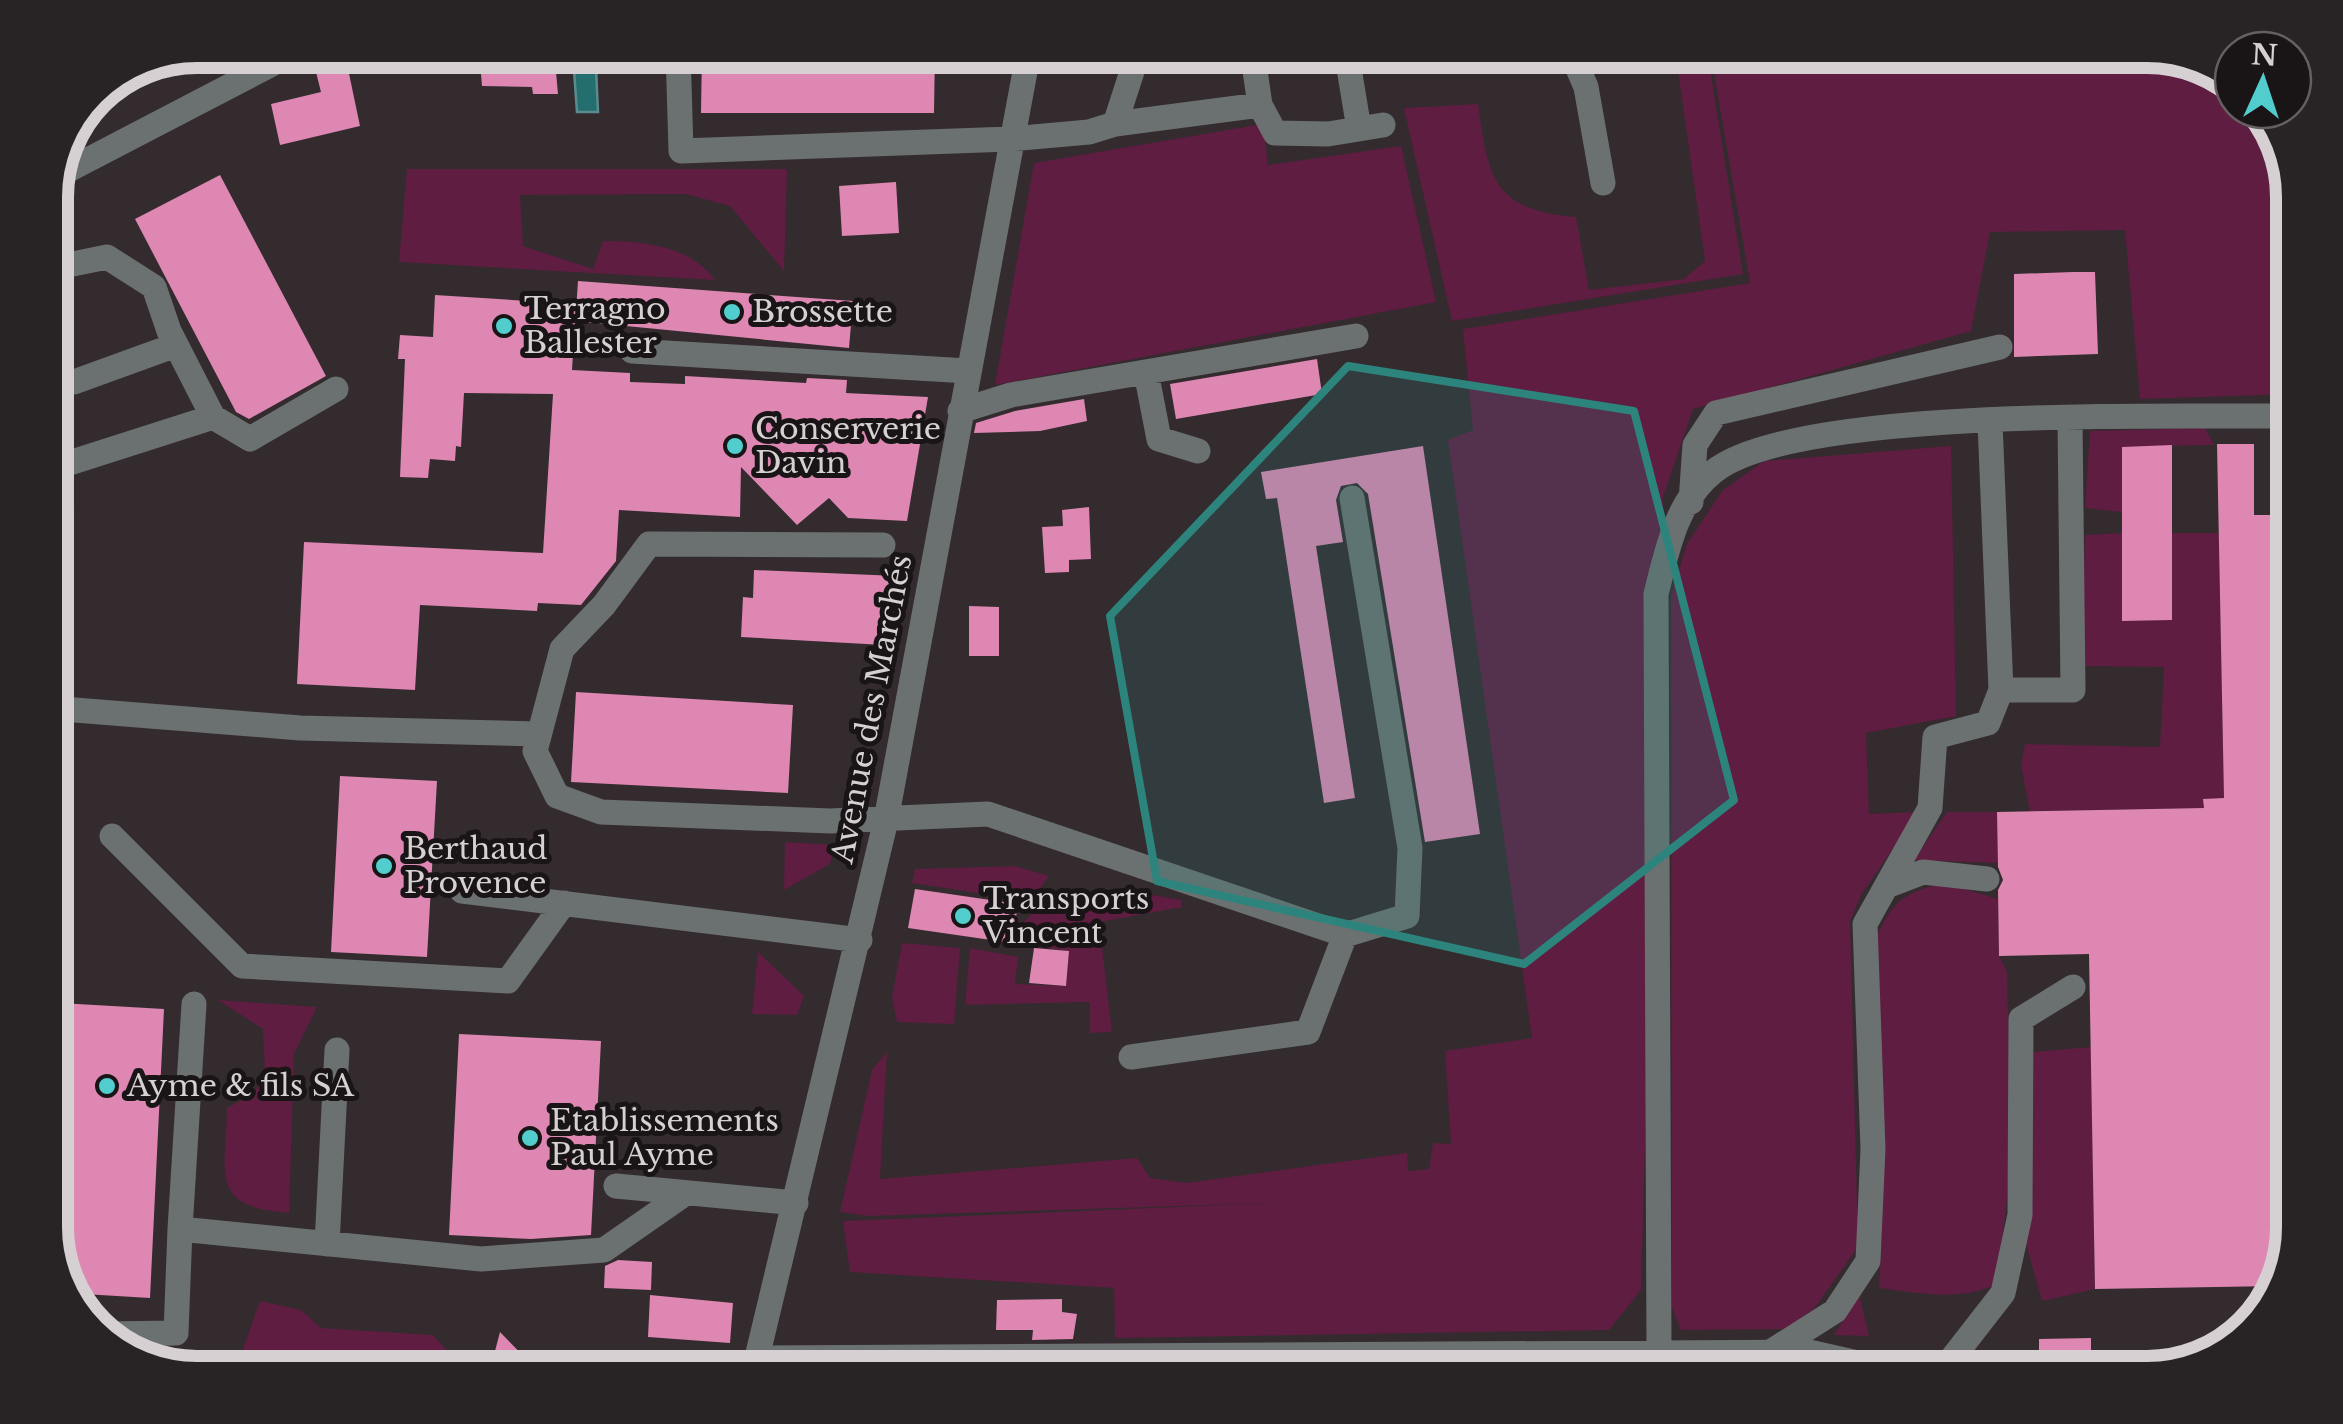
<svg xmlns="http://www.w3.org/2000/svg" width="2343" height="1424" viewBox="0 0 2343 1424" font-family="'Libre Baskerville',serif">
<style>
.green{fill:#5e1d41}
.water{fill:#256e6f;stroke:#5a8b8d;stroke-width:2.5}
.building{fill:#dd87b2}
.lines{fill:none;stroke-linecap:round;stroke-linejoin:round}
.minor{stroke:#6b7171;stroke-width:25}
.rail{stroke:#a39c9f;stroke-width:8}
.marked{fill:#2d847d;fill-opacity:0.2;stroke:#2d847d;stroke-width:8;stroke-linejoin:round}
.poi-dot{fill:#52cdce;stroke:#191416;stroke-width:4}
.labels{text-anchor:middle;stroke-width:10;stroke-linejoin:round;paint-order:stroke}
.poi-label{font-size:30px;fill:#d6d0d3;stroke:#191416;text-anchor:start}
.street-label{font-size:30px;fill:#d6d0d3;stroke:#191416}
.rim{fill:none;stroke:#d6d0d3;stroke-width:12}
</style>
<rect width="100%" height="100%" fill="#342b2f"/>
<path class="green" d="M1675,50H1707L1743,274L1452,321L1404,108L1478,104C1488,179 1494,210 1576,217L1589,290L1684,279L1705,261Z
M1710,50H2147L2220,70L2233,83V110H2260C2309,159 2293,325 2293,394L2140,399L2125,230L1990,232L1971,331L1693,409L1663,497L1641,1290L1609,1330L1115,1338L1114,1288L850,1272L843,1221L1274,1203L868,1216L840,1212L872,1070L887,1052L880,1179L1137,1158L1150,1178L1186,1183L1407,1153L1408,1171L1429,1169L1433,1143L1451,1144L1445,1051L1532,1038L1448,440L1473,430L1463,329L1750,283Z
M1263,124L1268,165L1401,146L1436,302L995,385L1034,163Z
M407,169H787L784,271L730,206L686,194L520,195L523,246L593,269L603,241C641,240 691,246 715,280L399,262Z
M2205,428L2214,445L2123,447L2122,512L2085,508L2090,431Z
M1951,446L1956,716L1866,733L1869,814L1918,812L1861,895L1850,921L1858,1247L1813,1310L1784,1329L1681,1330L1672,1308L1671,596L1687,544L1722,491L1764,461Z
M2122,533L2123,621L2172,619V533H2219L2224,798L2204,799V808L2030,811L2021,766L2025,744L2160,747L2164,667L2082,666L2085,535Z
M1947,812H1997L1998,863L1914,860Z
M785,842L834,845L830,864L784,890Z
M1015,866L1049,876L1031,901L912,883L915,869Z
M1944,883L1998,899L1999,956L2007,971C2009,1074 2018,1185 1993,1286C1956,1301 1919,1293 1879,1288L1882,1230L1874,941C1894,901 1900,894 1944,883Z
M1129,891L1181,900L1182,907L1099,922L1112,1032L1090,1033V1002L965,1005L970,948L1018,957L1015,984L1065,986L1069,951L1020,944L1021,925L1051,893L1127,903Z
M902,943L960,948L954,1024L897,1022L892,997Z
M758,952L804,996L797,1015L752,1014Z
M218,1000L317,1007L294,1054L289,1213C208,1207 226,1175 227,1108C274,1084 264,1079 263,1029Z
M2091,1047L2095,1289L2042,1301L2025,1240L2033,1052Z
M1859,1294L1869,1336L1834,1335Z
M260,1301L301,1310L321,1328L433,1335L468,1374H234Z
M1588,1365V1374H1188Z
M1771,1368L1830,1374H1597Z"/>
<path class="water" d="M584,66L596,68L598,112H577L574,70Z"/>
<path class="building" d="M479,50H554L558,94H533L532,87L482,86Z
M702,50H935L934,113H701Z
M347,64L360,126L280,145L271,104L321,92L316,72Z
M220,175L326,376L249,419L236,412L135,219Z
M896,182L899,233L842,236L839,186Z
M2073,272H2095L2098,354L2014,357V274Z
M578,281L853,301L849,348L575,321L572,370L630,373V382L685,384V376L806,383L807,378L847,380L846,393L928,397L907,521L848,518L829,498L797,525L741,467L740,517L619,510L616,561L581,605L538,603L537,611L420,605L415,690L297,684L304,542L543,553L553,394L464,393L461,447L456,446L455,461L430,459L428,478L400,477L405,359H398L400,335L433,337L435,295L576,304V310Z
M1317,359L1322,394L1176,419L1170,384Z
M1084,399L1087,421L1040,431L974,433L976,423L1015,411Z
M2217,444H2254V515H2293V1228L2277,1286L2095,1289L2089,954L1999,956L1998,890L2003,880L1998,867L1997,812L2204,808L2203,799L2224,798Z
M2172,445V620L2122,621V447Z
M1423,446L1480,834L1425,842L1368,494L1357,483L1341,486L1336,500L1343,542L1316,546L1355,798L1324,803L1277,498L1266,499L1261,472Z
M1089,507L1091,559L1069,560V572L1045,573L1042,527L1063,526L1062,510Z
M754,570L897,576L884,645L741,637L743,597L753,598Z
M969,606L999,607V656H969Z
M576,692L793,705L788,793L571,782Z
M340,776L437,781L427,957L331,952Z
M915,889L1018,904L1012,943L908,928Z
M1034,948L1069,951L1066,986L1029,983Z
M60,1003L164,1009L150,1298L67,1293L50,1237Z
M459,1034L601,1041L591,1235L531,1239L449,1235Z
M618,1260L652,1262L651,1290L604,1288L605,1266Z
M650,1295L733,1303L730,1343L648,1337Z
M1062,1299V1312L1077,1314L1073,1339L1032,1340L1033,1330H996L997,1300Z
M500,1332L541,1374H489Z
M2091,1338V1374H2039V1339Z"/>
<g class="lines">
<path class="minor" d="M678,50L681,151L1010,139L1089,132L1115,124L1260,105L1252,50
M1346,50L1359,129
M1570,50L1586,87L1603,183
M1260,105L1275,133L1328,134L1383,125
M1115,124L1139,50
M55,177L299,50
M50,277L63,266L107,257L154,287L169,331L213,417L250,439L336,389
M632,351L968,371
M1146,372L1159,439L1198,451
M50,380L74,382L176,345
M960,411L1011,395L1356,336
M1990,422L2001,690H2073L2070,419
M63,465L213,417
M1691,502L1695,445L1716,413L2000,347
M883,545L649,544L604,605L562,649L535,751L557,796L601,812L830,821L988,814L1345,935L1407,916L1410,848L1352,498
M50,708L300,728L537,734
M112,836L242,966L508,981L564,903
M1889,885L1923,872L1987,879
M462,891L860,940
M1131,1057L1308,1032L1345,935
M616,1186L796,1203
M180,1229L194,1004
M327,1244L337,1050
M103,1334L176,1333L180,1229L481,1259L604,1250L686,1193
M1772,1351L1835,1311L1868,1261L1873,1149L1865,924L1930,808L1935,737L1988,723L2001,690
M1659,1352L1656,594C1667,551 1676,502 1713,472C1793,406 2177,417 2293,416
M758,1358L1809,1352L1906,1374
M753,1374L886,820L1029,50
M1940,1374L2003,1293L2020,1215L2021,1019L2073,987"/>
<path class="rail" d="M86,109L199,50"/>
</g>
<path class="marked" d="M1348,366L1634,411L1734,800L1524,964L1157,881L1110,616Z"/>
<g class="poi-dot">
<circle cx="732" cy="312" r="10"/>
<circle cx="504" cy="326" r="10"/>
<circle cx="735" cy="446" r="10"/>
<circle cx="384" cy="866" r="10"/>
<circle cx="963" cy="916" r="10"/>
<circle cx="107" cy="1086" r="10"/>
<circle cx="530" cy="1138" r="10"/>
</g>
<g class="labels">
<g class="poi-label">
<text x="524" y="319">Terragno<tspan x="524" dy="34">Ballester</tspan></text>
<text x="752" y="322">Brossette</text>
<text x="755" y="439">Conserverie<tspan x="755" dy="34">Davin</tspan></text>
<text x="404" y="859">Berthaud<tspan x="404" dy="34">Provence</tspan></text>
<text x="983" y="909">Transports<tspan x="983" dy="34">Vincent</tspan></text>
<text x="127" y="1096">Ayme &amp; fils SA</text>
<text x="550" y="1131">Etablissements<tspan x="550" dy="34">Paul Ayme</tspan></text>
</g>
<g class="street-label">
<text transform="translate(872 709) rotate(-79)" y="10">Avenue des Marchés</text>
</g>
</g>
<path d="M0 0H2343V1424H0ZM197 68H2147A129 129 0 0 1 2276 197V1227A129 129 0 0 1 2147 1356H197A129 129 0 0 1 68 1227V197A129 129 0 0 1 197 68Z" fill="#282325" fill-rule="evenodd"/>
<path class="rim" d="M197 68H2147A129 129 0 0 1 2276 197V1227A129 129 0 0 1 2147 1356H197A129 129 0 0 1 68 1227V197A129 129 0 0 1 197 68Z"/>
<g transform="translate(2263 80) rotate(3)"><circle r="48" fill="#191416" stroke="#655f62" stroke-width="2.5"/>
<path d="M0-8L18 38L0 25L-18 38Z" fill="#52cdce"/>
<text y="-15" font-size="28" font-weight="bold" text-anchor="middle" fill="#d6d0d3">N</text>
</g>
</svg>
